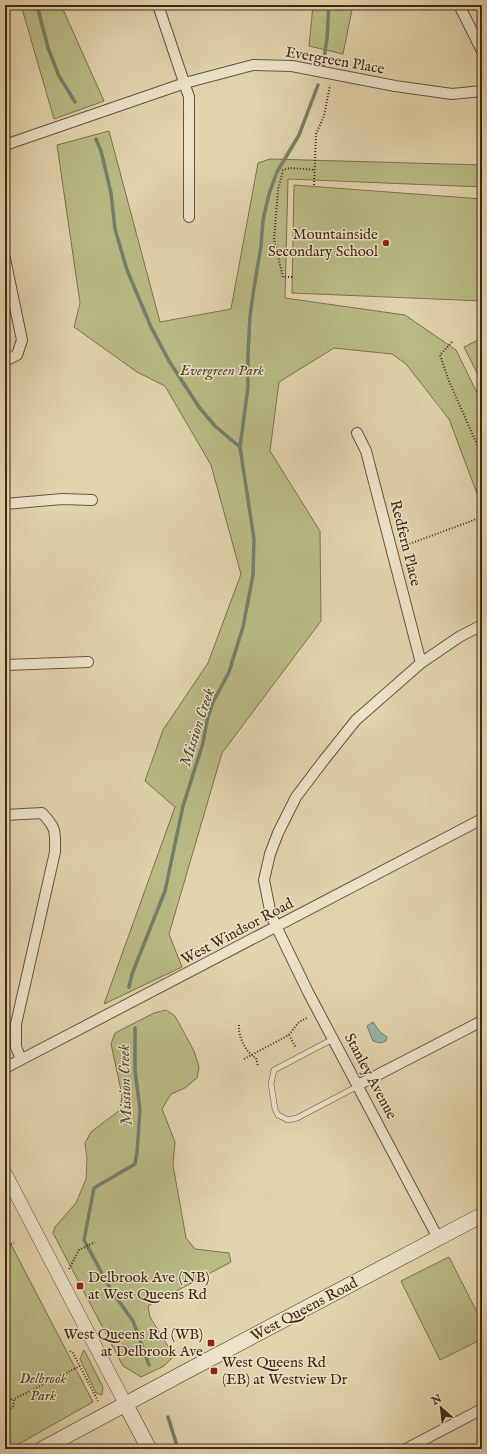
<svg xmlns="http://www.w3.org/2000/svg" width="487" height="1454" viewBox="0 0 487 1454" font-family="'IM FELL English',serif">
<style>
.green{fill:#babb85;stroke:#7e714d}
.water{fill:#95b8a9;stroke:#747e6e}
.lines{fill:none;stroke-linecap:round;stroke-linejoin:round}
.stream{stroke:#747e6e;stroke-width:3.5}
.service-casing{stroke:#6b523b;stroke-width:6}
.minor-casing{stroke:#6b523b;stroke-width:12}
.tertiary-casing{stroke:#6b523b;stroke-width:14}
.secondary-casing{stroke:#432715;stroke-width:16}
.path{stroke:#432715;stroke-width:2;stroke-dasharray:1 2;stroke-linecap:butt}
.service{stroke:#ece3ca;stroke-width:5}
.minor{stroke:#ece3ca;stroke-width:10}
.tertiary{stroke:#ece3ca;stroke-width:13}
.secondary{stroke:#ece3ca;stroke-width:15}
.poi-dot{fill:#8f2418;stroke:#ece3ca;stroke-width:1.5}
.labels{text-anchor:middle;stroke-width:3;stroke-linejoin:round;paint-order:stroke}
.street-label{font-size:15px;fill:#432715;stroke:#ece3ca}
.poi-label{font-size:15px;fill:#432715;stroke:#ece3ca;text-anchor:end}
.park-label{font-size:15px;font-style:italic;fill:#5b452b;stroke:#ece3ca}
.water-label{font-size:16px;font-style:italic;fill:#584b3a;stroke:#ece3ca}
</style>
<rect width="100%" height="100%" fill="#e2d4ad"/>
<filter id="stains"><feTurbulence type="fractalNoise" baseFrequency=".005" numOctaves="4"/><feColorMatrix values="0 0 0 0 .2 0 0 0 0 .09 0 0 0 0 .02 0 0 0 .5 -.17"/></filter>
<radialGradient id="worn" r=".72"><stop offset=".6" stop-color="#630" stop-opacity="0"/><stop offset="1" stop-color="#630" stop-opacity=".3"/></radialGradient>
<path class="green" d="M21,5H61L104,101L54,119Z
M313,5H353L343,54L309,46Z
M109,131L160,322L231,309L258,163L270,159L482,165V187L288,179L285,298L405,315L456,350L482,403V507L449,419L406,364L392,354L334,348L279,382L270,451L320,531L321,621L222,753L169,934L182,967L104,1004L175,807L145,781L163,730L208,663L241,574L211,465L165,386L137,372L74,327L80,303L57,145Z
M294,185L482,199V301L292,293Z
M482,338V383L464,347Z
M166,1010L175,1016L194,1051L199,1067L197,1078L185,1088L171,1094L162,1109L175,1142L173,1165L186,1238L195,1249L229,1253L231,1262L148,1306L150,1317L174,1356L164,1366L141,1377L123,1366L53,1233L55,1227L76,1203L86,1179L87,1158L85,1143L91,1132L120,1110L122,1095L111,1044L115,1033L154,1013Z
M5,1233L93,1402L10,1449H5Z
M449,1257L482,1322V1339L440,1360L401,1281Z
M84,1350L103,1387L102,1395L96,1393L80,1359Z"/>
<path class="water" d="M373,1022L380,1032L387,1037L386,1041L380,1043L373,1041L367,1026Z"/>
<g class="lines">
<path class="stream" d="M37,5L48,48L59,76L75,102
M323,66L327,38L329,5
M96,139L101,151L111,193L115,229L127,270L151,327L169,361L199,407L215,426L240,447
M129,987L132,974L165,891L183,806L203,743L207,721L213,702L229,672L243,627L253,575L254,539L240,447L248,387V355L250,316L254,288L261,246L263,220L269,194L277,172L299,135L318,85
M135,1028V1070L140,1110L137,1153L135,1164L94,1188L84,1240L111,1290L133,1321L149,1365
M168,1417L178,1449"/>
<defs>
<path id="service" d="M333,1039L274,1070L271,1084L275,1109L278,1115L288,1120L297,1118L358,1086"/>
<path id="minor" d="M158,5L189,97V217
M459,5L482,51
M5,145L185,83L253,65L292,66L395,86L452,94L482,91
M5,259L22,340L17,355L7,360L5,359
M357,433L366,451L421,663
M5,504L62,499L92,500
M5,665L88,662
M5,815L42,813C57,829 55,831 55,852L16,1024V1047L21,1059
M5,1068L482,819
M358,1085L482,1021
M438,1238L308,992L277,928L271,915L264,880L270,854L278,833L296,797L324,760L356,720L421,663L459,637L482,625
M406,1449L482,1409"/>
<path id="tertiary" d="M5,1173L126,1405"/>
<path id="secondary" d="M126,1405L149,1449
M42,1449L187,1371L482,1215"/>
</defs>
<use href="#service" class="service-casing"/>
<use href="#minor" class="minor-casing"/>
<use href="#tertiary" class="tertiary-casing"/>
<use href="#secondary" class="secondary-casing"/>
<path class="path" d="M314,185L316,134L324,116L330,85
M292,277H283L274,240L278,190L283,170L290,168L315,170
M452,342L440,355L449,381L482,456
M401,547L482,517
M239,1025C238,1036 245,1052 256,1058L258,1066
M289,1035L299,1022L307,1018
M244,1059L289,1035L296,1048
M5,1246L14,1243
M69,1269L79,1250L95,1242
M70,1351L73,1353L98,1401
M5,1389L10,1399L14,1400
M5,1411L13,1407L14,1399L80,1366"/>
<use href="#service" class="service"/>
<use href="#minor" class="minor"/>
<use href="#tertiary" class="tertiary"/>
<use href="#secondary" class="secondary"/>
</g>
<g class="poi-dot">
<circle cx="386" cy="243" r="4"/>
<rect x="76" y="1282" width="8" height="8" rx="2"/>
<rect x="207" y="1339" width="8" height="8" rx="2"/>
<rect x="210" y="1367" width="8" height="8" rx="2"/>
</g>
<g class="labels">
<g class="street-label">
<text transform="translate(335 60) rotate(10)" y="5">Evergreen Place</text>
<text transform="translate(406 543) rotate(76)" y="5">Redfern Place</text>
<text transform="translate(237 931) rotate(-28)" y="5">West Windsor Road</text>
<text transform="translate(371 1076) rotate(62)" y="5">Stanley Avenue</text>
<text transform="translate(304 1309) rotate(-28)" y="5">West Queens Road</text>
</g>
<g class="poi-label">
<text x="378" y="239">Mountainside<tspan x="378" dy="17">Secondary School</tspan></text>
<text x="88" y="1282" text-anchor="start">Delbrook Ave (NB)<tspan x="88" dy="17">at West Queens Rd</tspan></text>
<text x="203" y="1339">West Queens Rd (WB)<tspan x="203" dy="17">at Delbrook Ave</tspan></text>
<text x="222" y="1367" text-anchor="start">West Queens Rd<tspan x="222" dy="17">(EB) at Westview Dr</tspan></text>
</g>
<g class="park-label">
<text x="222" y="375">Evergreen Park</text>
<text x="43" y="1383">Delbrook<tspan x="43" dy="17">Park</tspan></text>
</g>
<g class="water-label">
<text transform="translate(196 727) rotate(-72)" y="6">Mission Creek</text>
<text transform="translate(124 1085) rotate(-92)" y="6">Mission Creek</text>
</g>
</g>
<rect width="487" height="1454" fill="none" stroke="#e2d4ad" stroke-width="20"/>
<rect x="6" y="6" width="475" height="1442" fill="none" stroke="#432715" stroke-width="2"/>
<rect x="10" y="10" width="467" height="1434" fill="none" stroke="#432715"/>
<g transform="translate(441 1408) rotate(332)" stroke="#ece3ca" stroke-width="3" paint-order="stroke">
<path d="M0-3L7 15L0 10L-7 15Z" fill="#432715"/>
<text y="-6" font-size="11" font-weight="bold" text-anchor="middle" fill="#432715">N</text>
</g>
<rect width="100%" height="100%" filter="url(#stains)"/>
<rect width="100%" height="100%" fill="url(#worn)"/>
</svg>
